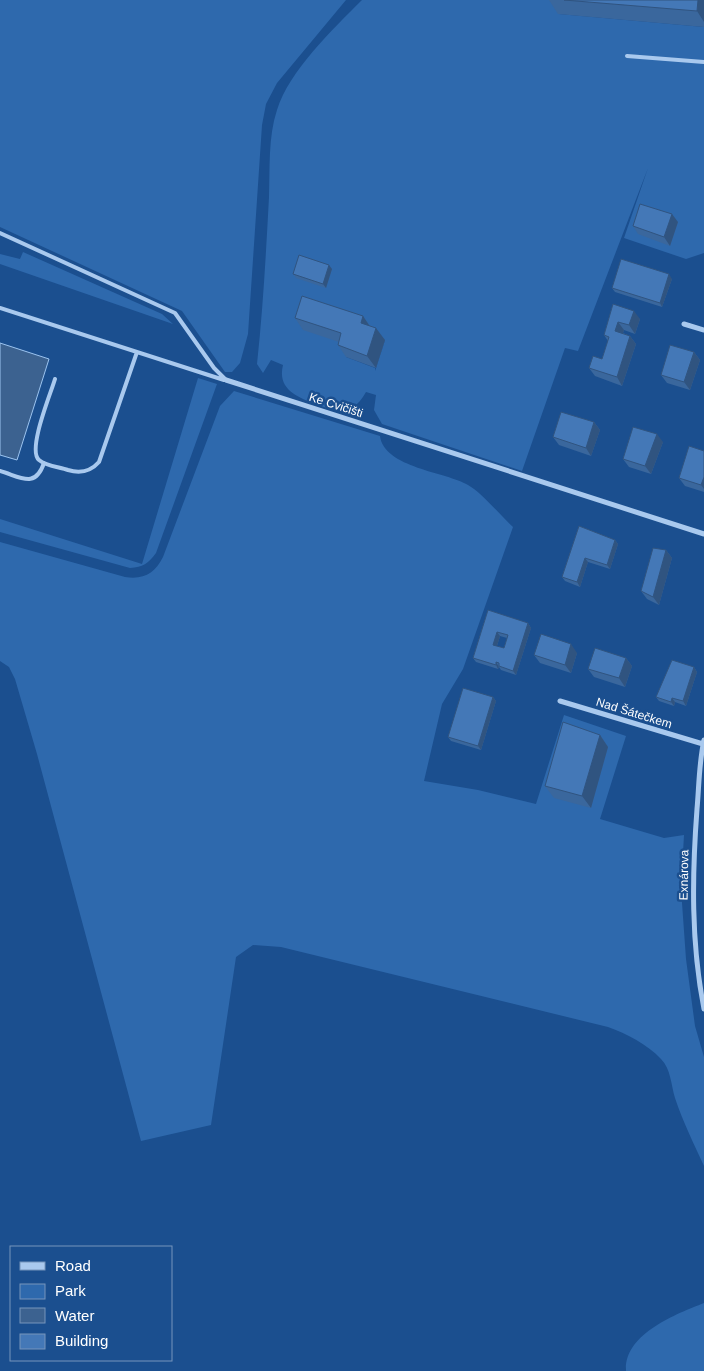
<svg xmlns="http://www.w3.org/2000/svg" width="704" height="1371" viewBox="0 0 704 1371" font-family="Helvetica,sans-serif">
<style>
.green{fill:#2e69ad;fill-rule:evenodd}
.water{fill:#3c6290;stroke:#9cc4f0}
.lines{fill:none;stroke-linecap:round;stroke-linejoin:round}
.lane{stroke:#a9c9ee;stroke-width:4}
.street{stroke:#a9c9ee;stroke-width:5}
.wall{fill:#3a679d;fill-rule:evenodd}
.shaded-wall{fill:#305480}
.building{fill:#4478b7;stroke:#305480;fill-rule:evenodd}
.labels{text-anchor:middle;stroke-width:5;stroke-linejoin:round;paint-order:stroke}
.street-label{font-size:12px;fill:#fff;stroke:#1b4f8f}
</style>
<rect width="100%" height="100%" fill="#1b4f8f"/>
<path class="green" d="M0,0H346L277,83L266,104L262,125L248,334L240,363L232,372H225L182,311L0,227Z
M362,0H559V14L704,27V253L686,259L624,238L648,168L578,351L565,348L522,471L382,424L374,410L376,395L366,392C362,399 358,405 350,408C339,413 327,408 316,404C297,397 277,389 283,365L271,360L263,373L257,364C263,309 266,253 269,197C270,169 268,137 277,110C289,71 333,29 362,0ZM385,340L375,371V368L346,357L349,345Z
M23,252L162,314L173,324L0,264V254L20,259Z
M198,378L217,384L156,553C148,564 143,567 130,568L0,532V519L142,564Z
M234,391L380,436C384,468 447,472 468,485C481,492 501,516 513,527L463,669L442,704L424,781L478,790L536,804L564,715L626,736L600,819L664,838L684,835L681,889L686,959L695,1026L704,1057V1166C694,1144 683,1122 675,1098C671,1085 671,1069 661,1059C647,1044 627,1034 608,1027L281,947L253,945L236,957L211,1125L141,1141L37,754L15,679L9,667L0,661V542L125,577C144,580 155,573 163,557L220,406Z
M704,1303V1371H626C624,1334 676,1314 704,1303Z"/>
<path class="water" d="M0,343L49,359L17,460L0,455Z"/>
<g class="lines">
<path class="lane" d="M627,56L704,62
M0,233L175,313L214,368L226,380
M0,308L224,380
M55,379C51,393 27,450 39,460C46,466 59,467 68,470C81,474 91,471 99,462L137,352
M0,471C21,477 35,489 44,463"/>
<path class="street" d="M684,324L704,330
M226,380L704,534
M560,701L703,744
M704,740C699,762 699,787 697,809C692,876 691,943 704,1009"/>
</g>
<path class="wall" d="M549,0H704V27L558,14Z
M678,222L670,246L638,234L633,226Z
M332,269L326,288L296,278L293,274Z
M672,279L662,307L615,292L612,288Z
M613,304L640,319L635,334L624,330L623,333L630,336L636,344L622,386L595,376L589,368L602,359L608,341L604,335Z
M363,316L370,326L385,340L376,368L346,357L338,345L339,342L303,330L295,318Z
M694,352L700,360L690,390L667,383L661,375Z
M594,422L600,430L591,456L559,445L553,437Z
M663,442L651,474L629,467L623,459Z
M704,451V492L685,486L679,478Z
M579,526L615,540L618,544L610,569L588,562L580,587L565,581L562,577Z
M666,550L672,558L659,605L647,599L641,591Z
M488,610L528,623L531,628L516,675L501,670L499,667L498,669L476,662L473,658ZM500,636L507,638L504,648L497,646Z
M577,653L571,673L540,663L534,655Z
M626,658L632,666L625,687L594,677L588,669Z
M694,667L697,672L686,706L675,702L674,706L659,701L656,697Z
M493,697L496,701L481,750L451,741L448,737Z
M600,735L608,747L591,808L554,798L545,786Z"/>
<path class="shaded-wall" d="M698,0H704V22L697,11Z
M672,214L678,222L670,246L664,237Z
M329,265L332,269L326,288L323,284Z
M669,274L672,279L662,307L660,303Z
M634,311L640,319L635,334L629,325Z
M363,316L371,328L361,323Z
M618,322L624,330L621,339L615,331Z
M376,328L385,340L376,368L367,356Z
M630,336L636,344L622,386L617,377Z
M694,352L700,360L690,390L684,382Z
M594,422L600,430L591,456L586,448Z
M657,434L663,442L651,474L645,466Z
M704,477V489L701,485Z
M615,540L618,544L610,569L607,565Z
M666,550L672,558L659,605L653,597Z
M585,558L588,562L580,587L577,582Z
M528,623L531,628L516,675L513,671Z
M497,632L500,636L496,649L493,645Z
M571,644L577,653L571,673L565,665Z
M626,658L632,666L625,687L619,678Z
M496,662L499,667L498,669L496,665Z
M694,667L697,672L686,706L683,701Z
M493,697L496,701L481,750L478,746Z
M672,698L675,702L674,706L671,702Z
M600,735L608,747L591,808L582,796Z"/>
<path class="building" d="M564,0H698L697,11Z
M640,204L672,214L664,237L633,226Z
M299,255L329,265L323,284L293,274Z
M621,259L669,274L660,303L612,288Z
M302,296L363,316L361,323L376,328L367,356L338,345L341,333L295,318Z
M613,304L634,311L629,325L618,322L615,331L630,336L617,377L589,368L593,356L602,359L609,337L604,335Z
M670,345L694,352L684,382L661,375Z
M561,412L594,422L586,448L553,437Z
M633,427L657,434L645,466L623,459Z
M689,446L704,451V477L701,485L679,478Z
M579,526L615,540L607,565L585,558L577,582L562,577Z
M653,548L666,550L653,597L641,591Z
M488,610L528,623L513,671L499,666V663L496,662V665L473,658ZM497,632L508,635L504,648L493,645Z
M541,634L571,644L565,665L534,655Z
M595,648L626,658L619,678L588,669Z
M672,660L694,667L683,701L672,698L671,702L656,697Z
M463,688L493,697L478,746L448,737Z
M563,722L600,735L582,796L545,786Z"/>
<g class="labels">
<g class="street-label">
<text transform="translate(336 405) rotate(18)" y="4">Ke Cvičišti</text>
<text transform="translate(634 713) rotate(17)" y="4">Nad Šátečkem</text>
<text transform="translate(684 875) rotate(-89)" y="4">Exnárova</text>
</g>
</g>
<rect x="10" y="1246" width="162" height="115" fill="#1b4f8f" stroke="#7695bc"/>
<rect x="20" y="1262" width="25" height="8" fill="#a9c9ee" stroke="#7695bc"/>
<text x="55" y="1271" font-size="15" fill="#ffffff">Road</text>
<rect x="20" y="1284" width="25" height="15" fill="#2e69ad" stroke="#7695bc"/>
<text x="55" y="1296" font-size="15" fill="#ffffff">Park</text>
<rect x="20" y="1308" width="25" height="15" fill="#3c6290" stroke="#7695bc"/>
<text x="55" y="1321" font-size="15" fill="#ffffff">Water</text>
<rect x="20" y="1334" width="25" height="15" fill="#4478b7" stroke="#7695bc"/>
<text x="55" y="1346" font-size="15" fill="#ffffff">Building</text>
</svg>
